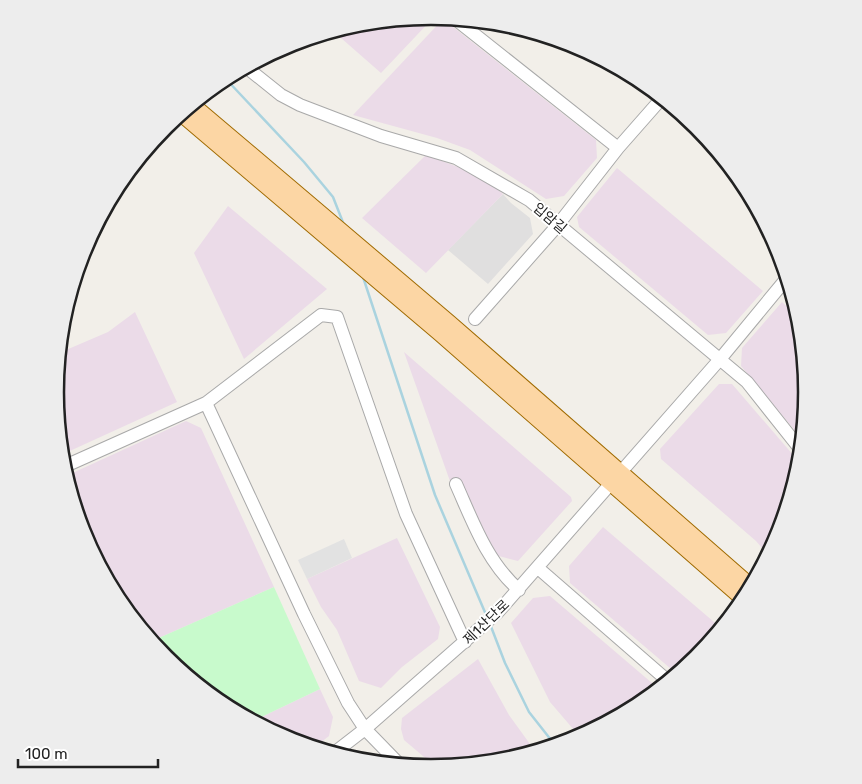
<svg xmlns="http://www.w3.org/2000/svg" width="862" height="784" viewBox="0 0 862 784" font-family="Rubik,'Noto Sans KR',sans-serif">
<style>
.residential{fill:#e0dfdf}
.industrial{fill:#ebdbe8}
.park{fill:#c8facc}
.parking{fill:#e2e2e2}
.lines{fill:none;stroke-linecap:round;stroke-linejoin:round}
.stream{stroke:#aad3df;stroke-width:2.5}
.minor-casing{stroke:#a9a9a9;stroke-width:14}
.major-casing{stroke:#a06b00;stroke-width:18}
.minor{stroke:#fff;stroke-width:12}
.major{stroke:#fcd6a4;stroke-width:16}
.labels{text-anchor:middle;stroke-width:4;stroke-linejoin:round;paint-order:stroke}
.street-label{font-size:14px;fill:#222;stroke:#fff}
.rim{fill:none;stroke:#222;stroke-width:2.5}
</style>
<rect width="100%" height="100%" fill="#f2efe9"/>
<path class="residential" d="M503,194L511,203L530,218L533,234L488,284L448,250Z"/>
<path class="industrial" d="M434,17L381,73L333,31L358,23Z
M443,19L596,140L597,158L564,196L546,199L470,150L437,138L353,115Z
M426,155L458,167L491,184L503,194L426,273L362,218Z
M617,168L763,291L726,333L708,335L579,227L577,217Z
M228,206L327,289L244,359L194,253Z
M782,302L800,319L807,392L802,439L741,366L742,348Z
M135,312L177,402L61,455L55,392L59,353L108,332Z
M404,352L571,497L572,501L518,561L495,555L451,484Z
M719,384H732L800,463L778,536L768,555L756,541L661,459L660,449Z
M186,421L201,428L274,587L152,641L118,601L84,536L66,476Z
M603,527L721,628L696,658L677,674L570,583L569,566Z
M397,538L440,627L438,639L402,667L381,688L359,681L337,630L321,607L307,579Z
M550,596L659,689L640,705L580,737L550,702L511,623L533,598Z
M478,659L509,715L535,751L504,761L436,767L404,740L401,729L402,718Z
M320,689L333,717L329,736L315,747L287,739L253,721Z"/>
<path class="park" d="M274,587L320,689L253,721C215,701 179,674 152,641Z"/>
<path class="parking" d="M344,539L352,558L307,579L298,560Z"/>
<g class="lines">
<path class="stream" d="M225,78L304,162L333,197L344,225
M363,277L435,495L487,617
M490,624L505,663L529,712L555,745"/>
<defs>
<path id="minor" d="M454,18L618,148
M246,67L281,95L300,105L381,136L456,158L529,200L747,382L801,450
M475,319L557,226L618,148L662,98
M206,403L304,614L348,703L365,729L400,765
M63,467L206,403L321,315L337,317L406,514L465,642
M456,484C473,522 487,562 519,590
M538,568L668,681
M334,753L365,729L498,612L721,358L787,278"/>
<path id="major" d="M192,105L449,323L751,587
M181,113L440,333L744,599"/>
</defs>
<use href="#minor" class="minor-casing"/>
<use href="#major" class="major-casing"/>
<use href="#minor" class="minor"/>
<use href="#major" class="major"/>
</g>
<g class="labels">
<g class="street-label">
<text transform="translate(550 218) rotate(40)" y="5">입암길</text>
<text transform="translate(486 622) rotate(-44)" y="5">제1산단로</text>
</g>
</g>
<path d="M0 0H862V784H0ZM64 392a367 367 0 1 1 734 0a367 367 0 1 1-734 0Z" fill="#ededed" fill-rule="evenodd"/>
<path class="rim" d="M64 392a367 367 0 1 1 734 0a367 367 0 1 1-734 0Z"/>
<path d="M18 759v8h140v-8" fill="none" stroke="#222222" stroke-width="2.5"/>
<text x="25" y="759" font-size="15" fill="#222222" stroke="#ffffff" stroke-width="4" paint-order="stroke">100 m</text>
</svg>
